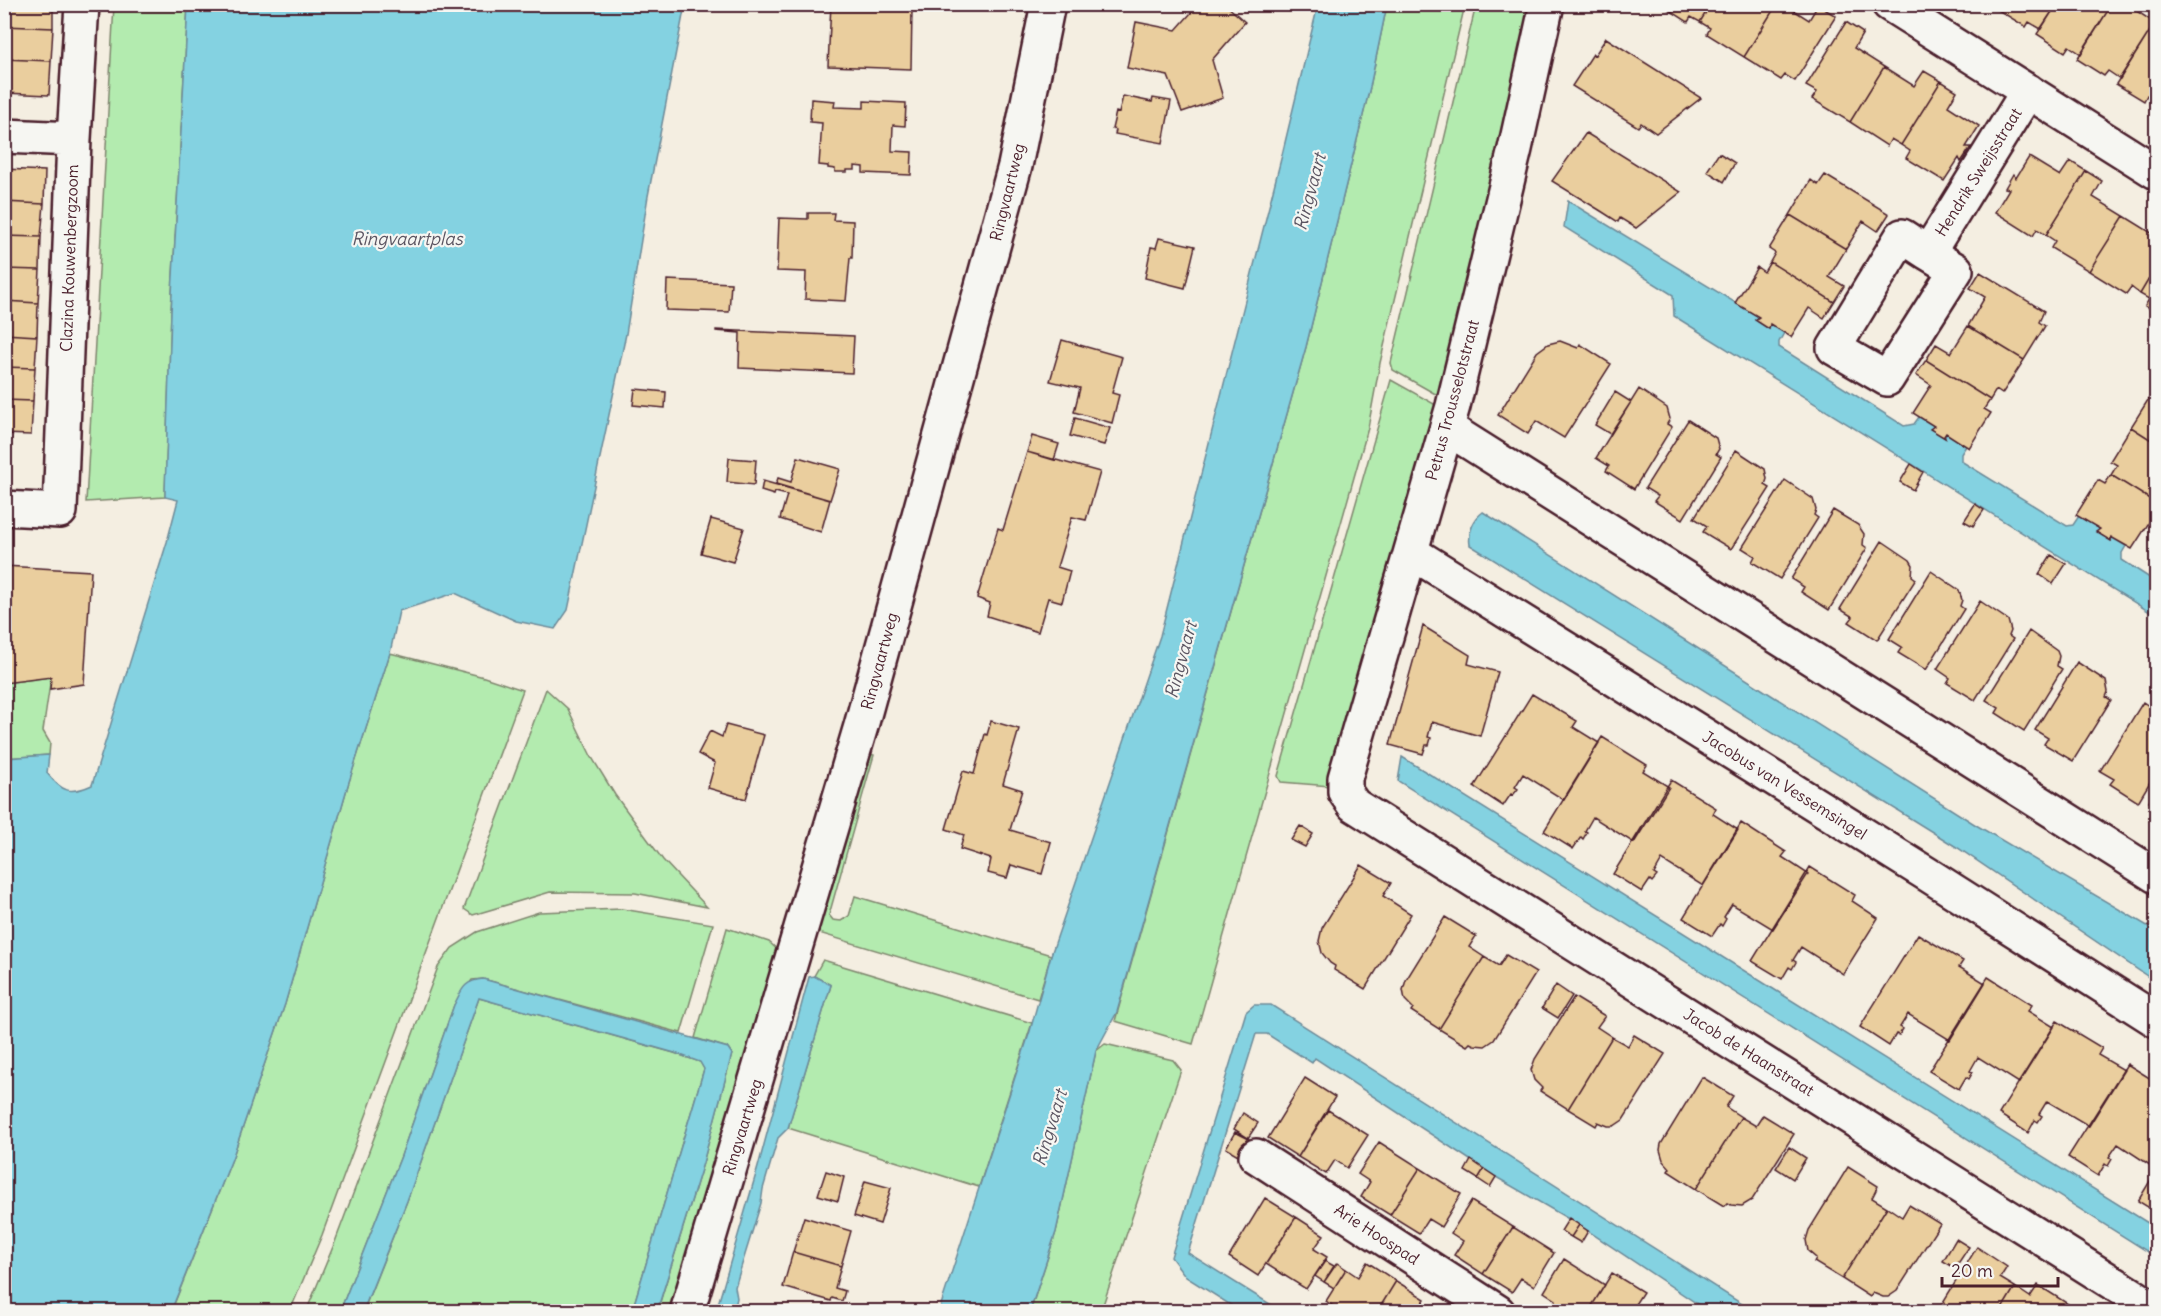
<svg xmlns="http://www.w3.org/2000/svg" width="2161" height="1316" viewBox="0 0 2161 1316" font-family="Delius,sans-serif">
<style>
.green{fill:#b3ebaf;stroke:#7e856d;stroke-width:1.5}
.water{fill:#84d2e1;stroke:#6d8a98;stroke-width:1.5}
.building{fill:#eace9e;stroke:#4a1f2b;stroke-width:1.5}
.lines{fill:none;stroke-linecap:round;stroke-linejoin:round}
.minor-casing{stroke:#4a1f2b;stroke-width:38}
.minor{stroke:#f6f6f2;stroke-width:33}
.labels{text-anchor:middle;stroke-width:4.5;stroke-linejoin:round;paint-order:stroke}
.street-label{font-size:16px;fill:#4a1f2b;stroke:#f6f6f2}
.water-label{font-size:18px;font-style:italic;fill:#5b5562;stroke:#f6f6f2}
</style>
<rect width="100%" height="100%" fill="#f4eee1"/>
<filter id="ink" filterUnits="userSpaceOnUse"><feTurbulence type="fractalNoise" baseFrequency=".0167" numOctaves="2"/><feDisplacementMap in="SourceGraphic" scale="12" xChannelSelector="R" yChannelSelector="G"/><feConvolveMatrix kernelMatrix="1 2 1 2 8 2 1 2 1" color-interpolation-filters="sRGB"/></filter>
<g filter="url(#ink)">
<path class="green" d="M114,5H188L171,312L165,497L86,502Z
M1387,5H1465L1380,363L1368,428L1193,1044L1115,1021L1306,347L1370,87Z
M1476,5H1532L1516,83L1439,396L1393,370L1391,363Z
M1391,380L1436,405L1330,786L1281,782L1278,776Z
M390,653L484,677L523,690L322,1235L290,1311L171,1312L232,1159L285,1004L348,785Z
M51,677L43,731L50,743L49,755L5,758L4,683Z
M546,689L568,709L591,756L615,795L663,860L707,907L635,893L550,892L473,915L464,909Z
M865,753L874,755L829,915L833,920L841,921L849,916L855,896L1051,955L1038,999L819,933L816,925Z
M622,909L713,924L681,1033L483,979L472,980L454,1005L401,1156L340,1311L306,1312L335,1242L438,967L452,948L477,932L539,912Z
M727,928L769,942L781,953L676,1311L657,1312L703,1163L732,1054L728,1048L695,1038Z
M823,960L1032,1023L979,1187L788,1128L831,985L814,976Z
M479,998L674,1053L700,1062L704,1069L632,1311L363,1312L407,1201Z
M1105,1044L1173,1060L1181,1070L1101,1311L1030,1312L1056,1232L1096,1051Z"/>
<path class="water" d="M188,5H685L648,196L626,334L568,610L555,629L516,621L455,593L399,611L390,653L348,785L285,1004L232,1159L171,1311H5V758L49,755L47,773C62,792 70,795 92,785L167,542L178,500L165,497V491L171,312Z
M1318,5H1387L1370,87L1306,347L1117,1012L1096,1051L1056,1232L1030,1311H939L1030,1031L1051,955L1160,636L1282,155Z
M1568,201L1759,317L1755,320L1769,329L1770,324L1784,333L1779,342V347L1904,426L1914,424L1919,417L1934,426L1931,429L1945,438L1946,433L1966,446L1961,454V461L2067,526L2073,525L2079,516L2100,529L2097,532L2111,541V537L2126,546L2122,553V560L2156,582V616L1674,316L1673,295L1564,227Z
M1483,512L1976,825L2156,931V982L1958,848L1470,545C1468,533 1473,519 1483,512Z
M1402,757L2156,1228V1257L1398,781Z
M814,976L831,985L788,1128L778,1138L763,1189L761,1203L735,1287L737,1298L734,1311H716L758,1167L809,977Z
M483,979L728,1048L732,1054L703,1163L657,1311H632L704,1069L700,1062L675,1053L479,998L407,1201L363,1311H340L401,1156L454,1005C462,990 463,981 483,979Z
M1254,1005H1271L1753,1311H1708L1579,1225L1496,1177L1315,1058L1312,1063L1267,1034H1256L1188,1253L1281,1311H1240L1186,1277L1171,1257L1246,1012Z"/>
<path class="building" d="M4,4H53V28L4,26Z
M831,4H883V8L912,10L911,69L828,66Z
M977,4H993L992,11L976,10Z
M1199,4H1225L1245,22L1212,60L1223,98L1182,112L1168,76L1127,68L1136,22L1176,30Z
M1660,4H1711L1700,22L1691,17L1688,22Z
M1711,4H1777L1744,57L1707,34L1710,28L1700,22Z
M1777,4H1784L1809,20L1818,5L1836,16L1795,81L1785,75L1781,80L1744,57Z
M2001,4L2002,5L2057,4L2041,29L2029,22L2026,27L1998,10Z
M2057,4H2112L2081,54L2069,46L2065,52L2037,34Z
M2112,4H2126L2155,23L2120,79L2108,71L2104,76L2077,59Z
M1846,22L1863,33L1854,48L1884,67L1850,122L1812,99L1817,92L1806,86Z
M2155,23L2156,101L2147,95L2144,101L2116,84Z
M4,26L53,28L51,61L4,59Z
M1606,38L1701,98L1656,133L1641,123L1638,127L1572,86L1593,54L1595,55Z
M4,59L51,61L49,95L4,93Z
M1884,67L1914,86L1924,71L1941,81L1901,145L1891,139L1887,146L1850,122Z
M1941,81L1957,91L1948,106L1979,126L1966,147H1971L1961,162L1959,158L1944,181L1906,158L1910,151L1901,145Z
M1123,96L1152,102L1153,98L1171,101L1163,143L1115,134L1116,130L1112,129L1116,112L1119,113Z
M811,99L835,101L834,107L864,108V101L906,103L905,126L893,125L892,151L912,152L911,175L863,173V167L855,166V170H847V172H835V169L828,168V166L819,165L822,123L810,122Z
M1586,133L1681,192L1636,228L1620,218L1618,222L1601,211L1552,181Z
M1719,153L1735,163L1724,182L1707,171Z
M2029,157L2060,176L2070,161L2086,171L2046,235L2037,229L2033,236L1995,212L2009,189L2005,188L2013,174L2016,178Z
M4,169L45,171L44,204L4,202Z
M2086,171L2102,181L2093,197L2124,216L2089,271L2051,248L2055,241L2046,235Z
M1825,175L1889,214L1878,231L1863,221L1846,249L1790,215L1811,180L1818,185Z
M4,202L44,204L41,237L4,236Z
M808,213H834L833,220L853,221L852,258H850L846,301L805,299L806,272L777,271L779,218L808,219Z
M1790,215L1846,249L1829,277L1844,286L1834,302L1770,262L1775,253L1769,249Z
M2124,216L2153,234L2156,229V267L2140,294L2131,287L2126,294L2089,271Z
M4,236L41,237L40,270L4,269Z
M1159,238L1195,246L1185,288L1145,278L1151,247L1156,248Z
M1770,262L1834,302L1824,318L1809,308L1791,337L1770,324L1769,329L1755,320L1759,317L1735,303L1757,267L1764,272Z
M2156,267V313L2145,306L2149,299L2140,294Z
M4,269L40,270L38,303L4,301Z
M1980,272L2044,311L2039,322L2045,326L2024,360L1968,326L1985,297L1970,288Z
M667,280L731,283L729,312L666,310Z
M4,301L38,303L37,336L4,334Z
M1968,326L2024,360L2002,394L1996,390L1990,400L1926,360L1936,344L1951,353Z
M716,330L854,336L852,373L739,368L740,333L716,331Z
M4,334L37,336L35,368L4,367Z
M1062,340L1122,357L1112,393L1119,395L1112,423L1074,412L1080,388L1050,381Z
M1560,341L1578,348L1580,344L1611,364L1564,438L1536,421L1528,434L1498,415L1537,352L1548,344Z
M1926,360L1990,400L1984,409L1991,413L1969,448L1946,433L1944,436L1945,438L1930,429L1934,426L1913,413L1931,385L1916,375Z
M4,367L35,368L33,401L4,400Z
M635,389L666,392L665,408L633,405Z
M1639,389L1667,408L1670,419L1667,424L1672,427L1634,489L1606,471L1609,466L1596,458Z
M1615,392L1631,402L1610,434L1595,425Z
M2153,392L2156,395V443L2131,427Z
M4,400L33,401L31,435L4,434Z
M1075,418L1110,428L1104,445L1070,436Z
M1688,420L1716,438L1719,449L1716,454L1721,457L1683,519L1654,501L1658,496L1645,488Z
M2131,427L2156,443V503L2111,475L2117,465L2110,461Z
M1032,436L1059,444L1054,460L1027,452Z
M1736,450L1765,469L1767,479L1765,485L1770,488L1731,549L1703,532L1707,526L1694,518Z
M1027,452L1100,472L1086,520L1072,517L1057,567L1070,571L1062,602L1048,598L1038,632L987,616L990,603L977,598L998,528L1003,530Z
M798,457L840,469L830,500L776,484L778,478L791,482Z
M729,458L756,460L754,485L727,482Z
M1911,464L1923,472L1913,490L1900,482Z
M2111,475L2156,503V525L2150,521L2132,549L2111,537V541L2096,532L2100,529L2076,515L2098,480L2105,484Z
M1785,480L1813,499L1816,510L1814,515L1818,518L1780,579L1752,562L1755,556L1742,548Z
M763,481L830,500L821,532L780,519L787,495L775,492L774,495L761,491Z
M1975,504L1984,510L1973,526L1964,521Z
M1833,510L1858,525L1864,534L1863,545L1867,548L1829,610L1801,592L1804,587L1791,579Z
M711,519L744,528L733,562L701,553Z
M1882,541L1910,560L1913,565L1912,576L1916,579L1877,640L1849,622L1853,617L1840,609Z
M2051,555L2066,564L2053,584L2039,574Z
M4,566L91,571L84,684L50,689L51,677L4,683Z
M1931,571L1959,590L1962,600L1960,606L1964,609L1926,670L1898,653L1902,647L1889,639Z
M1980,601L2008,620L2011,631L2009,636L2013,639L1975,700L1947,683L1950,678L1937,669Z
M1423,626L1470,655L1468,664L1498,672L1480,736L1432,722L1428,737L1431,738L1429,745H1426L1423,754L1390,745Z
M2029,631L2057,651L2059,656L2057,666L2062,669L2024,731L1996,713L1999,708L1986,700Z
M2077,662L2106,681L2108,692L2106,697L2111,700L2073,761L2044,744L2048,738L2035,730Z
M1532,694L1577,721L1573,727L1599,743L1564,800L1523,774L1515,787L1518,789L1513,795L1511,794L1503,806L1474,787Z
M2143,702L2156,711V772L2138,802L2110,784L2114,779L2100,771Z
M991,721L1019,729L1003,784L1022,790L1010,830L1051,842L1042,874L1011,865L1007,878L988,873L991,859L960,849L964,835L946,829L963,771L974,774L985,734L987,735Z
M726,725L764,735L746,799L708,788L715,763L698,754L710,731L722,737Z
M1602,737L1647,765L1643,771L1669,787L1634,843L1593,817L1585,831L1587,832L1583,839L1581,837L1573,849L1544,831Z
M1671,780L1716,808L1713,814L1738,830L1703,886L1662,860L1654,874L1657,876L1652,882L1650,880L1642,892L1613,874Z
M2156,789V806L2149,801Z
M1741,823L1786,852L1782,857L1808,874L1773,929L1732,904L1724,917L1726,919L1722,926L1720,924L1712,936L1683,918Z
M1300,826L1313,834L1305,847L1291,840Z
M1361,865L1391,883L1383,896L1411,914L1365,989L1334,970L1335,966L1330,963L1322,953L1319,941L1322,928Z
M1810,867L1855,895L1852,901L1878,918L1843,974L1801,947L1793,960L1796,962L1792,969L1789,967L1782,979L1752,961Z
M1445,917L1476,936L1469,947L1484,957L1439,1029L1411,1011L1413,1008L1405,1000L1403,990L1406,980Z
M1918,934L1963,961L1959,967L1985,983L1950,1040L1908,1014L1900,1027L1903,1029L1899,1035L1896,1034L1889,1046L1860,1027Z
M1506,955L1536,973L1494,1040L1485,1046L1474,1045L1470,1043L1467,1046L1439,1029L1484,957L1499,966Z
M1988,977L2032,1005L2028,1011L2054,1027L2019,1083L1978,1057L1970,1071L1973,1072L1969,1079L1966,1077L1959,1089L1929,1071Z
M1556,985L1572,996L1558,1018L1542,1008Z
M1574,997L1605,1016L1597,1027L1612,1037L1568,1109L1540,1091L1542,1088L1534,1080L1531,1070L1535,1059Z
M2057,1021L2102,1048L2098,1055L2124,1070L2089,1126L2047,1101L2039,1114L2042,1116L2038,1122L2035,1120L2028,1133L1999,1114Z
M1634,1035L1665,1054L1623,1120L1614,1126H1608L1598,1122L1596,1126L1568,1109L1612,1037L1628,1046Z
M2127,1064L2156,1082V1169L2118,1144L2109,1157L2112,1159L2108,1166L2105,1164L2098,1176L2068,1157Z
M1702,1077L1733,1096L1726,1107L1741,1117L1696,1189L1668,1171L1670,1168L1663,1160L1660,1150L1661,1144Z
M1305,1078L1335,1097L1298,1157L1268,1138Z
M1328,1110L1368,1135L1347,1168L1335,1160L1326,1174L1298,1157Z
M1243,1113L1258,1123L1248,1138L1234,1129Z
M1763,1115L1794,1134L1752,1200L1742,1206L1731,1205L1727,1203L1724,1206L1696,1189L1741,1117L1756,1126Z
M1235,1132L1249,1139L1238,1155L1226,1148Z
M1379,1142L1420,1168L1390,1215L1361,1197L1370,1182L1358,1174Z
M1789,1147L1806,1158L1793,1179L1776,1168Z
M1471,1160L1484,1169L1478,1179L1465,1171Z
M1848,1167L1878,1186L1872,1198L1887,1207L1842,1279L1814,1262L1816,1258L1808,1251L1806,1240L1809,1230Z
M1420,1168L1461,1194L1441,1227L1428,1219L1419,1233L1390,1215Z
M1484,1169L1496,1177L1490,1187L1478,1179Z
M826,1171L844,1177L838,1201L818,1195Z
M2156,1171V1212L2138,1201Z
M865,1181L891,1188L880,1224L854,1216Z
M1265,1198L1296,1217L1258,1276L1229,1257Z
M1471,1201L1513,1227L1483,1274L1454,1255L1463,1241L1451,1233Z
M1909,1205L1940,1224L1897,1291L1888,1297H1883L1873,1293L1870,1297L1842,1279L1887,1207L1902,1217Z
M804,1217L851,1231L841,1266L793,1252Z
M1296,1217L1324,1235L1314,1249L1327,1257L1306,1289L1266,1264Z
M1569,1218L1579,1225L1571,1237L1561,1231Z
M1579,1225L1588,1231L1581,1243L1571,1237Z
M1513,1227L1554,1253L1534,1286L1521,1278L1512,1292L1483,1274Z
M1956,1239L1969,1247L1955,1268L1943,1261Z
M1977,1247L2007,1267L2000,1278L2015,1287L2000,1312H1937Z
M793,1252L841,1266L835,1288L845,1291L842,1301L832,1298L831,1301L783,1287Z
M1564,1259L1605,1285L1588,1312H1549L1556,1300L1544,1292Z
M1325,1261L1334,1266L1324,1282L1315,1276Z
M1367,1262L1396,1281L1377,1312H1342L1326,1301L1346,1269L1358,1277Z
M1337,1263L1346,1269L1334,1288L1324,1282Z
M1612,1273L1643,1292L1630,1312H1588Z
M1396,1281L1425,1299L1417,1312H1377Z
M2038,1285L2068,1304L2063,1312H2000L2015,1287L2030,1297Z
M828,1306L848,1312H826Z"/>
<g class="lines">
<defs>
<path id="minor" d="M1547,4L1515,149L1453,406L1345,778V792L1354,805L2156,1310
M1889,4L2156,172
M4,136L74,139
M1928,253L1956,270L1887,379L1834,348L1902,236L1928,253L2028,91
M1447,428L2156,876
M4,508L60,511L74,139L82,4
M1411,552L1927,874L2156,1020
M1256,1156L1498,1312
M687,1312L861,726L1015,166L1048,4"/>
</defs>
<use href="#minor" class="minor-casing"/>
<use href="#minor" class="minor"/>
</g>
</g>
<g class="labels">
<g class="street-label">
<text transform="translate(1978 172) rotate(-58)" y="6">Hendrik Sweijsstraat</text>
<text transform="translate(1007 192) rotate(-76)" y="6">Ringvaartweg</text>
<text transform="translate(69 258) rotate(-88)" y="6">Clazina Kouwenbergzoom</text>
<text transform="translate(1452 400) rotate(-75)" y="6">Petrus Trousselotstraat</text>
<text transform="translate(879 661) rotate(-75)" y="6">Ringvaartweg</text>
<text transform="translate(1785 785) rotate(32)" y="6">Jacobus van Vessemsingel</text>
<text transform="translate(1749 1052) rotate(32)" y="6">Jacob de Haanstraat</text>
<text transform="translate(742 1127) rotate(-73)" y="6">Ringvaartweg</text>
<text transform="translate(1377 1234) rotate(33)" y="6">Arie Hoospad</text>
</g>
<g class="water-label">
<text transform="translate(1310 192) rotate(-75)" y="6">Ringvaart</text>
<text x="407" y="245">Ringvaartplas</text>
<text transform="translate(1181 660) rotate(-75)" y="6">Ringvaart</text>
<text transform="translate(1050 1128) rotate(-73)" y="6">Ringvaart</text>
</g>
</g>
<rect width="2161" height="1316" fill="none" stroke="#f6f6f2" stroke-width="24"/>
<rect x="12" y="12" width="2137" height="1292" fill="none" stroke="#4a1f2b" stroke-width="2" filter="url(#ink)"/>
<path d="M1942 1277v9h116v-9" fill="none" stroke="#4a1f2b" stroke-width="3"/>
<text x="1951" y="1277" font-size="18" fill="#4a1f2b" stroke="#f6f6f2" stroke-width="4.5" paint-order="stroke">20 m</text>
</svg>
